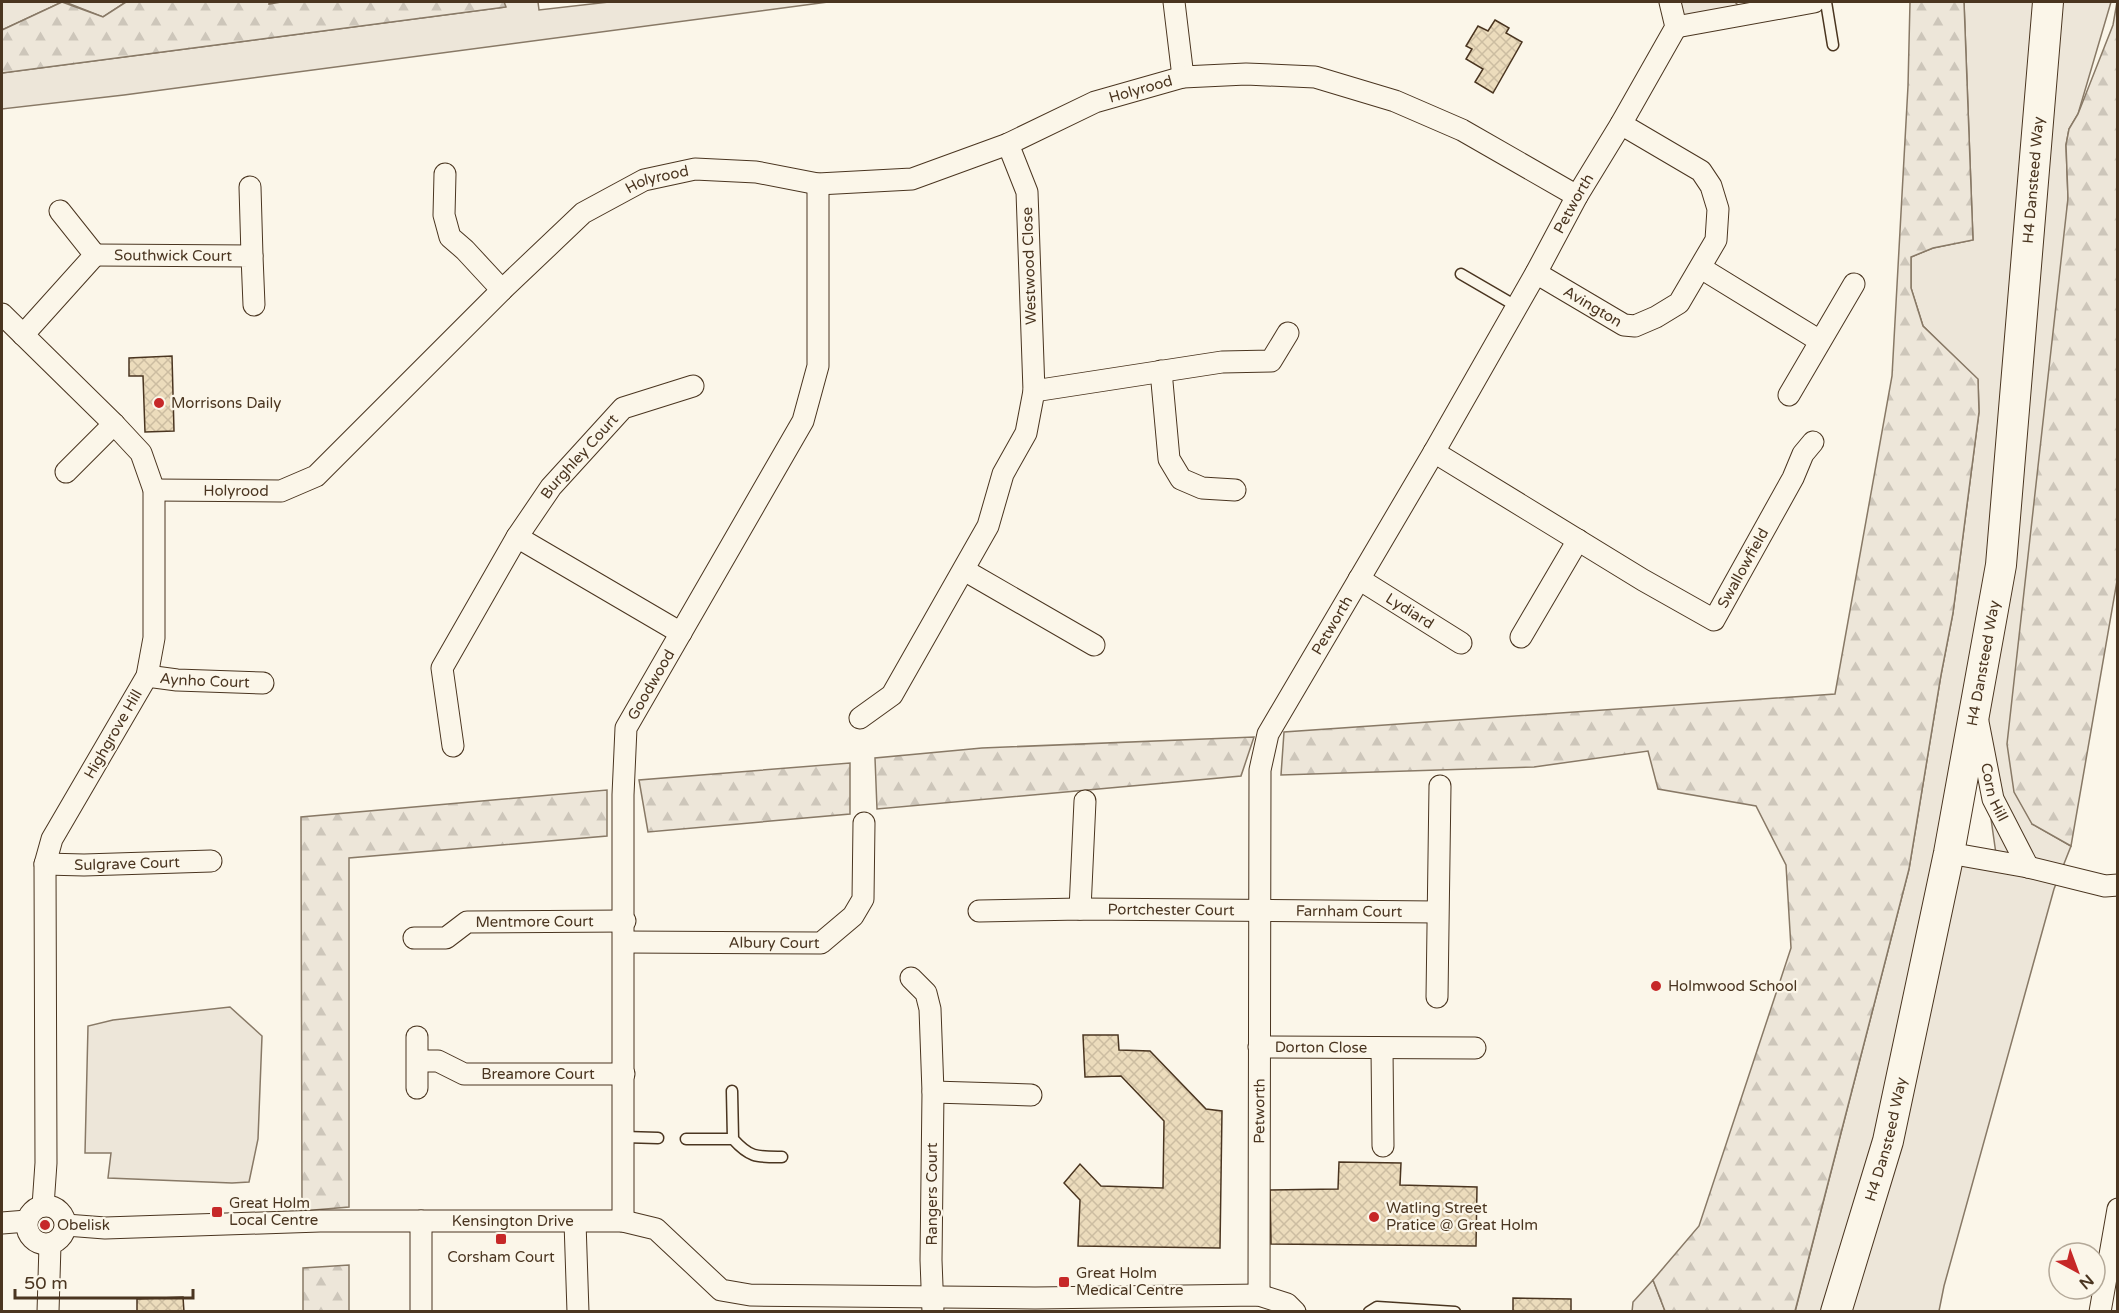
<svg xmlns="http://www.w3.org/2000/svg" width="2119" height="1313" viewBox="0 0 2119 1313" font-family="'Varela Round',sans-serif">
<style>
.green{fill:#ede6d9;stroke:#887966;stroke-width:1.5;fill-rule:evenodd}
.forest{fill:url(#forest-firs);stroke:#887966;stroke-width:1.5}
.building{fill:url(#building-cross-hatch);stroke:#4a3520;stroke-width:1.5}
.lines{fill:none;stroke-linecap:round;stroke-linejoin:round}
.lane-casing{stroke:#4a3520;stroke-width:13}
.street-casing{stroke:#4a3520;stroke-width:23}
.secondary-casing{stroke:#4a3520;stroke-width:32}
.lane{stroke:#fbf6e9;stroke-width:10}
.street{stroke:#fbf6e9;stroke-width:21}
.secondary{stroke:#fbf6e9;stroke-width:30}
.poi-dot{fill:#c62828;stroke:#fbf6e9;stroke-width:2}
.labels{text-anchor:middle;stroke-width:4.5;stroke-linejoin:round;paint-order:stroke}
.street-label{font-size:15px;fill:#4a3520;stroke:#fbf6e9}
.poi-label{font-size:15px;fill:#4a3520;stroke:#fbf6e9;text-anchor:start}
</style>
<defs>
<pattern id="forest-firs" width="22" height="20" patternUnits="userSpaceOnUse" patternTransform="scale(1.5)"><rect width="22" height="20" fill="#ede6d9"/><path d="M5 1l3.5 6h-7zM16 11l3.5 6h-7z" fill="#cdc6ba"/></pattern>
<pattern id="building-cross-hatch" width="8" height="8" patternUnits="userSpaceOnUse" patternTransform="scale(1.5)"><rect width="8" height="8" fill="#ecdcbc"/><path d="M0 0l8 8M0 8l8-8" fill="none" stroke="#ccbda1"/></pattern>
</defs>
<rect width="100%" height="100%" fill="#fbf6e9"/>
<path class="green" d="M2,2H62L2,30Z
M65,2H126L103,17Z
M504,2H538L539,10L609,2H828L124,95L2,109V73L505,7Z
M1670,2H1735L1749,17L1676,27Z
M1964,2H2111L2078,114L2069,129L2066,145L2068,198L2032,824L2071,846L2054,889L1944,1286L1939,1311L1795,1312L1909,869L1941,675L1953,613L1979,412L1978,380L1923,326L1911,288V257L1933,248L1973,240ZM1976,713L1997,861L1949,852Z
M230,1007L262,1036L258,1139L249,1182L232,1183L108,1178L111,1153H85L88,1026L113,1020Z
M1653,1280L1665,1311L1632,1312L1633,1302Z"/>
<path class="forest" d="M62,2L103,17L126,2H269V4L281,2H504L506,7L2,73V30Z
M1910,2H1964L1973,240L1933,248L1911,257V288L1923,326L1978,379L1979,412L1953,613L1941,675L1909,869L1795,1311H1665L1653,1280L1699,1226L1791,948L1786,865L1756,806L1658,789L1648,751L1534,767L1281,775L1284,732L1835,694L1892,376L1908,86Z
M2117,2H2118L2117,581L2071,846L2032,824L2014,792L2007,744L2068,198L2066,145L2069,129L2078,114L2113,25Z
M1254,737L1241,776L877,809L875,758L982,748Z
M850,763V814L648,832L639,780Z
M607,790V836L349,858V1207L302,1211L301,817Z
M349,1265V1311H303V1268Z"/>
<path class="building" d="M1495,20L1509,28L1506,33L1522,42L1493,93L1475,82L1483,69L1466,59L1472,49L1466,46L1478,26L1488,31Z
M172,356L174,431L145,432L143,376H129V358Z
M1083,1035H1118L1119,1050L1150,1051L1206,1109L1222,1111L1220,1248L1078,1246L1080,1200L1064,1183L1080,1164L1101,1186L1163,1188L1164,1121L1121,1076L1085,1077Z
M1339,1162L1401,1163L1400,1185L1477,1187L1476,1246L1271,1244L1270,1190L1338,1189Z
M183,1297L184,1312H137V1299Z
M1513,1298L1571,1299V1312H1513Z"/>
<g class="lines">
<defs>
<path id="lane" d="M1826,2L1833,45
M1461,274L1516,306
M624,1137L658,1138
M686,1139H733L732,1091
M733,1139C750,1158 757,1157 782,1157
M1369,1312L1377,1307L1455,1312"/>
<g id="street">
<path d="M1174,2L1183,77"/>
<path d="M1676,27L1814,2"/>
<path d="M445,174L444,215L450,237L465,250L502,290"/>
<path d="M250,187L252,256"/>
<path id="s1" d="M95,255L252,256L254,305"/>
<path d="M1701,268L1820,341"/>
<path id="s2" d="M1536,273L1624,325L1635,326L1656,317L1679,303L1716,240L1718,209L1711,186L1701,171L1621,124"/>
<path d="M2,314L114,424L141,453L154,490V638L147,676L52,839L45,864L46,1163L43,1206"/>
<path d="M23,335L95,255L60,211"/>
<path d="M1161,371L1169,459L1181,479L1202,488L1235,490"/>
<path d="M1034,391L1222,362L1271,361L1288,333"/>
<path d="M1789,395L1854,284"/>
<path id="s3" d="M1434,452L1643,580L1714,620L1793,478L1803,454L1813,442"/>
<path d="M66,472L114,424"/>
<path id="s4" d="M154,490L281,491L316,476L502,290L583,213L644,180L695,169L756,172L818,184L912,179L1008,144L1095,102L1183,77L1246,74L1315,77L1395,101L1462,130L1577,196"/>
<path id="s5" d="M517,537L551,487L623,408L693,386"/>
<path d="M964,570L1094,645"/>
<path id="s6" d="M1359,579L1461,643"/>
<path d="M1521,637L1578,540"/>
<path id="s7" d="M147,676L177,680L263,683"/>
<path d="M860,718L892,695L988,526L1003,474L1026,433L1034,391L1027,192L1008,144"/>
<path id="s8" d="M1978,722L1993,799L2028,867"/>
<path d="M453,746L442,668L517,537L681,633"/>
<path d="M1949,853L2028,867L2105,886L2118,885"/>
<path id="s9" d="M45,864L84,865L211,861"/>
<path d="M1080,909L1085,801"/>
<path id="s10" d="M979,911L1080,909L1437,912"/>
<path id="s11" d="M414,938H446L467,922L625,921"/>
<path id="s12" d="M624,942L821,943L853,916L863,899L864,823"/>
<path d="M911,978L926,993L930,1009L933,1092L931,1260L933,1312"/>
<path d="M1437,997L1440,786"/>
<path id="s13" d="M1259,1047L1475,1048"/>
<path d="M1382,1049L1383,1146"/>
<path id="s14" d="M418,1061H438L464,1074H624"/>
<path d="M417,1088V1037"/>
<path d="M933,1092L1031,1095"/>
<circle cx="46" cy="1225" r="19"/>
<path d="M421,1221V1312"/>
<path id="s15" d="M623,1221V795L626,728L803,421L818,366V184"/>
<path d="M575,1222L578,1312"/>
<path d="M2,1223L27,1221"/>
<path id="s16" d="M66,1225L105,1228L320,1221H623L656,1229L721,1290L750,1295L1035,1298L1259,1295L1287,1304L1295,1312"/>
<path id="s17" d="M1259,1295L1260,770L1268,734L1434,452L1536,273L1577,196L1621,124L1676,27L1670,2"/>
<path d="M48,1312L50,1245"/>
<path d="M2100,1312L2118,1209"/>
</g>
<g id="secondary">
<path id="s18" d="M1836,1312L1888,1141L1949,853L2001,565L2048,2"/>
</g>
</defs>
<use href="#lane" class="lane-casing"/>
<use href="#street" class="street-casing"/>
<use href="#secondary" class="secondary-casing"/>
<use href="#lane" class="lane"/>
<use href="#street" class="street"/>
<use href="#secondary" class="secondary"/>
</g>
<g class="poi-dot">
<circle cx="159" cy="403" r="6"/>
<circle cx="1656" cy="986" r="6"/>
<rect x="211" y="1206" width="12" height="12" rx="3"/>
<circle cx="1374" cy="1217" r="6"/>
<circle cx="45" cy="1225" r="6"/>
<rect x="495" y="1233" width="12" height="12" rx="3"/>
<rect x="1058" y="1276" width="12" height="12" rx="3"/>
</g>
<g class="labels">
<g class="street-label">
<text dy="5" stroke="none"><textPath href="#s4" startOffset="1126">Holyrood</textPath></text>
<text dy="5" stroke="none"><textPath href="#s18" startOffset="1152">H4 Dansteed Way</textPath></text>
<text dy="5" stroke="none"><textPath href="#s4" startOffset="622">Holyrood</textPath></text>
<text dy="5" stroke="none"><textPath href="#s17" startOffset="1174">Petworth</textPath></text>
<text dy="5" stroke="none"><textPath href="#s1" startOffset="78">Southwick Court</textPath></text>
<text transform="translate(1029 266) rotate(-92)" y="5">Westwood Close</text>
<text dy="5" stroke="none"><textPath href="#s2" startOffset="66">Avington</textPath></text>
<text dy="5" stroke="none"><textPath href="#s5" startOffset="102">Burghley Court</textPath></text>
<text dy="5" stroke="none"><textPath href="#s4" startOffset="82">Holyrood</textPath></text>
<text dy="5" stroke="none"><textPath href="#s3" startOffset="386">Swallowfield</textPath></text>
<text dy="5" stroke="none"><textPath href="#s6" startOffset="60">Lydiard</textPath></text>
<text dy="5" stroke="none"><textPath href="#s17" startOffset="688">Petworth</textPath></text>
<text dy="5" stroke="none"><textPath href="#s18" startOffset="666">H4 Dansteed Way</textPath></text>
<text dy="5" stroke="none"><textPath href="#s7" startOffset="58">Aynho Court</textPath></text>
<text dy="5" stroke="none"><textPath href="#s15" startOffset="543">Goodwood</textPath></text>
<text transform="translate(113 734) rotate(-60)" y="5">Highgrove Hill</text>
<text dy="5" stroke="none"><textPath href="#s8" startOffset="72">Corn Hill</textPath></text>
<text dy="5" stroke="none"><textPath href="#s9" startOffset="82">Sulgrave Court</textPath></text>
<text dy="5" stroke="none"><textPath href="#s10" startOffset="192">Portchester Court</textPath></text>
<text dy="5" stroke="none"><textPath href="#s10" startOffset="370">Farnham Court</textPath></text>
<text dy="5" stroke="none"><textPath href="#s11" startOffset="126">Mentmore Court</textPath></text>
<text dy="5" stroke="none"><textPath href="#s12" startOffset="150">Albury Court</textPath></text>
<text dy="5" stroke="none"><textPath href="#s13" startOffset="62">Dorton Close</textPath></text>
<text dy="5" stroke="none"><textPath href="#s14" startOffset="123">Breamore Court</textPath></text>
<text dy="5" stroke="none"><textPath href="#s17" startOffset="184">Petworth</textPath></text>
<text dy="5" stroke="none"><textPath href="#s18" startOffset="180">H4 Dansteed Way</textPath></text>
<text transform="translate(932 1194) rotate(-90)" y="5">Rangers Court</text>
<text dy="5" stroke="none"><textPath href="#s16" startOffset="447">Kensington Drive</textPath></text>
</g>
<g class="poi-label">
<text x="171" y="408">Morrisons Daily</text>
<text x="1668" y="991">Holmwood School</text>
<text x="229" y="1208">Great Holm<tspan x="229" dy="17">Local Centre</tspan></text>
<text x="1386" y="1213">Watling Street<tspan x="1386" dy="17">Pratice @ Great Holm</tspan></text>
<text x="57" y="1230">Obelisk</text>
<text x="501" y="1262" text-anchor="middle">Corsham Court</text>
<text x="1076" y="1278">Great Holm<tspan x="1076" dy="17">Medical Centre</tspan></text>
</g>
</g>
<rect width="2119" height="1313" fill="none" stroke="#4a3520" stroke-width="6"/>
<g transform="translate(2077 1271) rotate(139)"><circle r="28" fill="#fbf6e9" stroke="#b4a999" stroke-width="1.5"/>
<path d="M0-4.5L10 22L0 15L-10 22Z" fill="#c62828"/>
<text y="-9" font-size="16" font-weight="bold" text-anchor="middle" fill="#4a3520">N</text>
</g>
<path d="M15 1289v9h178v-9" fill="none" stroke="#4a3520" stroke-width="3"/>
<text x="24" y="1289" font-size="18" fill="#4a3520" stroke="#fbf6e9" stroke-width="4.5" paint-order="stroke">50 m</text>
</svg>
